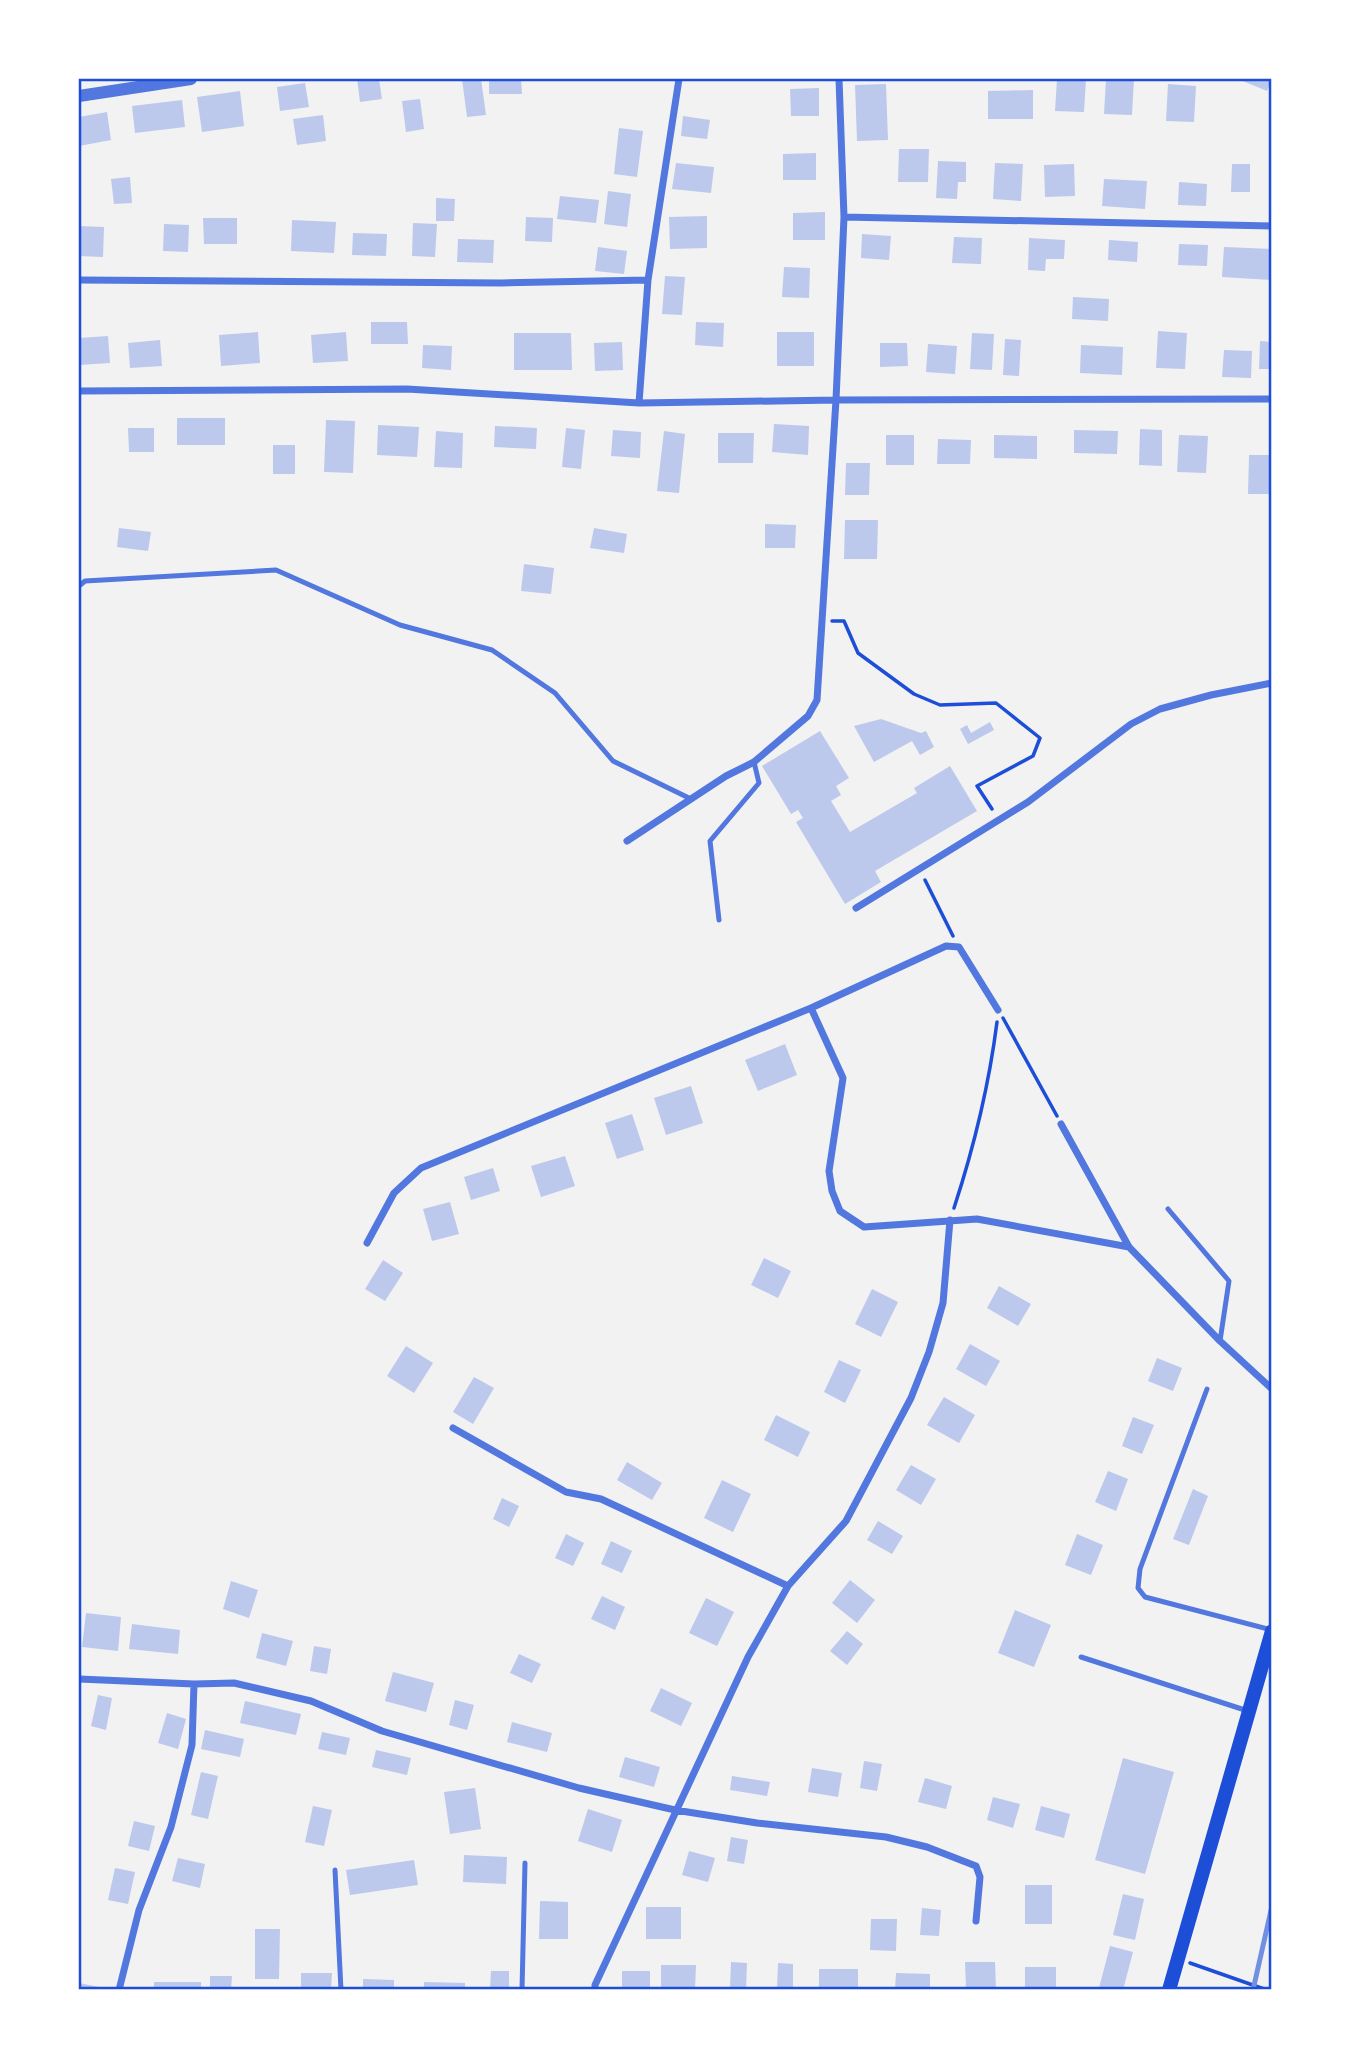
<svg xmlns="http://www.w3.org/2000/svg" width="1351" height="2069" viewBox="0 0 1351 2069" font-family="Literata,serif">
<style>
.building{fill:#bdc9ec}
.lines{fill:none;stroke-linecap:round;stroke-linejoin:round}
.path{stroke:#1d4ed8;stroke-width:3.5}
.service{stroke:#5277de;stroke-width:5}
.minor{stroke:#5277de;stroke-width:7}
.tertiary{stroke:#5277de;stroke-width:12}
.secondary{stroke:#1d4ed8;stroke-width:14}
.rail{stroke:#7290e2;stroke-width:5}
.neatline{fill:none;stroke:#1d4ed8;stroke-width:2.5}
</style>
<rect width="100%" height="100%" fill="#f2f2f2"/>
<path class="building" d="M357,79H379L382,99L360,102Z
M462,79H481L486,115L467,117Z
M489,79H521L522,94H489Z
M1057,79H1086L1084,112L1055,111Z
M1106,79H1134L1132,115L1104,114Z
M1238,79H1272L1267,91Z
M305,83L309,107L280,111L277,87Z
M886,84L888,140L857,141L855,85Z
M1168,84L1196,86L1194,122L1166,121Z
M819,88V116H791L790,89Z
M1033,90V119H988V91Z
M240,91L244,126L202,132L197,97Z
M420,99L424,129L406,132L402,101Z
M182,100L185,127L135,133L132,106Z
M107,112L111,140L79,146V117Z
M323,115L326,141L297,145L293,119Z
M683,116L710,120L707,139L681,136Z
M619,128L643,131L637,177L614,174Z
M899,149H929L928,182H898Z
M816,153V180H783V154Z
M938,161L966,162V182H958L957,199L936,198Z
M676,163L714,167L711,193L672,189Z
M995,163L1023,164L1021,201L993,199Z
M1074,164L1075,196L1045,197L1044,165Z
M1232,164H1250V192H1231Z
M130,177L132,203L114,204L111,179Z
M1104,179L1147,181L1145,209L1102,206Z
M1179,182L1207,184L1206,206L1178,205Z
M608,191L631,194L627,227L604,224Z
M560,196L599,200L596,223L557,219Z
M436,198L455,199L454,221H436Z
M825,212V240H793V213Z
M707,216V248L670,249L669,217Z
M526,217L553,218L552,242L525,241Z
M203,218H237V244H204Z
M292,220L336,222L334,253L291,251Z
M413,223L437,224L435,257L412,256Z
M164,224L189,225L188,252L163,251Z
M79,226L104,227L103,257L79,256Z
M353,233L387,234L386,256L352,255Z
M862,234L891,236L889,260L861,258Z
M954,237L982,238L981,264L952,263Z
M1029,238L1065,240L1064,259H1046L1045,271L1028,270Z
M458,239L494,240L493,263L457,262Z
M1109,240L1138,242L1137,262L1108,260Z
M1179,244L1208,245L1207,266L1178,265Z
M598,247L627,251L624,274L595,271Z
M1224,247L1272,249L1271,280L1222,277Z
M784,267L810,268L809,298L782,297Z
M665,276L685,277L682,315L662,314Z
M1073,297L1109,299L1108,321L1072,319Z
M371,322H407L408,344H371Z
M696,322L724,323L723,347L695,345Z
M1158,331L1187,333L1185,369L1156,368Z
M258,332L260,363L221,366L219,335Z
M346,332L348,361L313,363L311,335Z
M777,332H814V366H777Z
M514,333H571L572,370H514Z
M972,333L994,334L992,370L970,369Z
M108,336L110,363L79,365V338Z
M1005,339L1021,340L1019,376L1003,375Z
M160,340L162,366L130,368L128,343Z
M1260,341L1272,342V369H1259Z
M622,342L623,370L595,371L594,343Z
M880,343H907L908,366L880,367Z
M928,344L957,346L955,374L926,372Z
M423,345L452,346L451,370L422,368Z
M1081,345L1123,347L1122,375L1080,373Z
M1224,350L1252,351L1251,378L1222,377Z
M177,418H225V445H177Z
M326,420L355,421L353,473L324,472Z
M774,424L809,426L808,455L772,452Z
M378,425L419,427L417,457L377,455Z
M495,426L537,428L536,449L494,447Z
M128,428H154V452H129Z
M566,428L585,430L581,469L562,467Z
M1140,429L1162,430V466L1139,465Z
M613,430L641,432L640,458L611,456Z
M1074,430L1118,431L1117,454L1074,453Z
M436,431L463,433L462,468L434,467Z
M664,431L685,434L679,493L657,491Z
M718,433H754L753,463H718Z
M886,435H914V465H886Z
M994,435L1037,436V459L994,458Z
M1179,435L1208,436L1206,473L1177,472Z
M938,439L971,440L970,464H937Z
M273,445H295V474H273Z
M1249,455H1272V494H1248Z
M846,463H870L869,495H845Z
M845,520H878L877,559H844Z
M765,524L796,525L795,548H765Z
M119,528L151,532L148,551L117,547Z
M594,528L627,534L624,553L590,548Z
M524,564L554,568L551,594L521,591Z
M881,719L921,733L926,731L934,747L920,755L912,741L874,762L854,726Z
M990,722L994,730L968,744L960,729L967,725L971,733Z
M820,731L849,778L836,786L841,795L831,801L850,832L917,793L914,788L950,766L977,811L875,871L881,882L845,904L796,822L803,818L798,810L791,814L762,766Z
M785,1044L797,1075L758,1091L745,1060Z
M691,1086L703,1123L666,1135L654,1098Z
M632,1114L644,1150L617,1159L605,1123Z
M565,1156L575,1186L541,1197L531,1166Z
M493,1168L500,1191L471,1200L464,1177Z
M450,1202L459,1234L432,1241L423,1209Z
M764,1258L791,1271L778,1298L751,1285Z
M383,1260L403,1273L385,1301L365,1289Z
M999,1286L1031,1304L1018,1326L987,1308Z
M872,1289L898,1302L881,1337L855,1324Z
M970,1344L1000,1361L986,1386L956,1369Z
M406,1346L433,1363L414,1393L387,1376Z
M1157,1358L1182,1368L1173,1391L1148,1381Z
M839,1360L861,1370L845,1403L824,1392Z
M474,1377L494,1388L473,1424L453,1412Z
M944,1397L975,1415L959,1443L927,1425Z
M776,1415L810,1432L798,1457L764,1440Z
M1133,1417L1154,1425L1142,1454L1122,1446Z
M627,1462L662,1483L652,1500L617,1480Z
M911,1465L936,1479L921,1505L896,1490Z
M1108,1471L1128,1479L1116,1511L1095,1502Z
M722,1480L751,1494L733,1532L704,1518Z
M1193,1489L1208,1496L1189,1545L1173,1539Z
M502,1498L519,1506L509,1527L493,1519Z
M878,1521L903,1536L892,1554L867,1540Z
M566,1534L584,1543L573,1566L555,1558Z
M1077,1534L1103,1545L1091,1575L1065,1565Z
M611,1541L632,1551L622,1573L601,1564Z
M850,1580L875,1600L857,1623L832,1603Z
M231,1581L258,1590L249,1618L223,1609Z
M602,1596L625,1607L615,1630L591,1619Z
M706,1598L734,1612L717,1646L689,1633Z
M1015,1610L1051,1625L1034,1667L998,1653Z
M86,1613L121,1617L118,1651L82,1647Z
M132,1624L180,1630L178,1654L129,1649Z
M847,1631L863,1644L847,1665L830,1651Z
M262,1633L293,1641L286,1666L256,1658Z
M314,1646L331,1649L327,1674L310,1671Z
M519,1654L541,1664L532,1683L510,1673Z
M393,1672L434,1683L426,1712L385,1701Z
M661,1688L692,1703L681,1726L650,1711Z
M98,1695L112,1698L106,1730L91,1726Z
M455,1700L474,1705L467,1730L449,1725Z
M245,1701L301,1714L296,1735L240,1723Z
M167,1713L186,1719L178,1749L158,1743Z
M512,1722L552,1733L547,1752L507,1742Z
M205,1730L244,1739L240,1757L201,1749Z
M322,1732L350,1738L346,1755L318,1749Z
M376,1750L411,1758L407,1775L372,1767Z
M625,1757L660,1767L654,1787L619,1777Z
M1123,1758L1174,1772L1145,1874L1095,1860Z
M864,1761L882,1764L877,1791L860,1788Z
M812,1768L842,1773L838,1797L808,1792Z
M201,1772L218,1776L208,1819L191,1815Z
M732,1776L770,1782L767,1796L730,1790Z
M925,1778L952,1786L946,1809L918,1802Z
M475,1788L481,1829L450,1834L444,1792Z
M993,1797L1020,1804L1013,1828L987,1820Z
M313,1806L332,1810L324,1846L305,1842Z
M1041,1806L1070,1814L1064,1838L1035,1830Z
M588,1809L622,1820L612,1852L578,1841Z
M134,1821L155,1826L149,1851L128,1846Z
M731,1837L748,1840L744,1864L727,1861Z
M689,1851L715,1858L708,1882L682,1875Z
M464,1855L507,1857L506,1884L463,1882Z
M178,1858L205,1864L200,1888L172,1881Z
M414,1860L418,1885L350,1895L346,1870Z
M115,1868L135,1872L128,1904L108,1900Z
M1025,1885H1052V1924H1025Z
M1123,1894L1144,1899L1135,1940L1113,1935Z
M540,1901L568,1902V1939H539Z
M646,1907H681V1939H646Z
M922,1908L941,1910L939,1936L920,1935Z
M871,1919H897L896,1951L870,1950Z
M255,1929H280L279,1979H255Z
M1110,1946L1133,1952L1123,1990L1099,1988Z
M731,1962L747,1963L746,1990L730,1989Z
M965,1962H995L996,1989H966Z
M778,1963L793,1964V1990H777Z
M661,1965H696L695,1990H661Z
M1025,1967H1056V1990H1025Z
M819,1969H858V1990H819Z
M491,1971H509V1990H490Z
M622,1971H650V1989H622Z
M301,1973H332L331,1990H301Z
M896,1973L930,1974V1990H895Z
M210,1976H232L231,1990H210Z
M363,1979L394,1980V1990H363Z
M154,1982H201V1990H154Z
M424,1982L465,1983V1990H424Z
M79,1983L104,1988L103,1990H79Z"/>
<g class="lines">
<path class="path" d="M832,621H844L858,653L914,694L940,705L996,703L1040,738L1033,756L977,786L992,809
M925,880L953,936
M1003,1018L1057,1116
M954,1208C974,1147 989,1085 997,1022
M1190,1963L1267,1990"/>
<path class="service" d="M79,586L85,581L276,570L400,625L492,650L555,693L613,761L691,799
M719,920L710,841L759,783L754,762
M1168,1209L1229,1281L1220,1341
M1207,1389L1140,1569L1138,1588L1145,1597L1272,1630
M1081,1657L1248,1711
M335,1870L341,1990
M522,1990L525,1863"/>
<path class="minor" d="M844,217L1272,226
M79,280L501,283L648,280
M79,391L407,389L639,403L836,400L1272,399
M639,403L648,280L679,79
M627,841L726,776L754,762L808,716L817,700L836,400L844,217L839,79
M856,908L1028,802L1131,724L1160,709L1211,695L1272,683
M811,1008L843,1078L829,1171L832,1191L840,1211L864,1227L977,1219L1129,1247
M1061,1124L1129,1247L1220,1341L1272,1389
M367,1243L394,1193L421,1168L811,1008L946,946L959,947L998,1010
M453,1428L566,1492L601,1499L788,1586
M79,1679L194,1684L234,1683L311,1701L382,1731L579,1788L675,1810L757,1823L886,1837L927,1847L976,1866L980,1877L976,1921
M119,1990L139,1910L171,1827L192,1745L194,1684
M595,1990V1985L748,1657L788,1586L846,1521L911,1398L929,1352L943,1303L950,1220"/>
<path class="tertiary" d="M79,96L191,79"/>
<path class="secondary" d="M1169,1990L1272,1631"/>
<path class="rail" d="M1253,1990L1272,1906"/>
</g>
<rect width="1351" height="2069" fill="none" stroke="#ffffff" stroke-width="161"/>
<rect x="80" y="80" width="1190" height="1908" class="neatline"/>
</svg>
